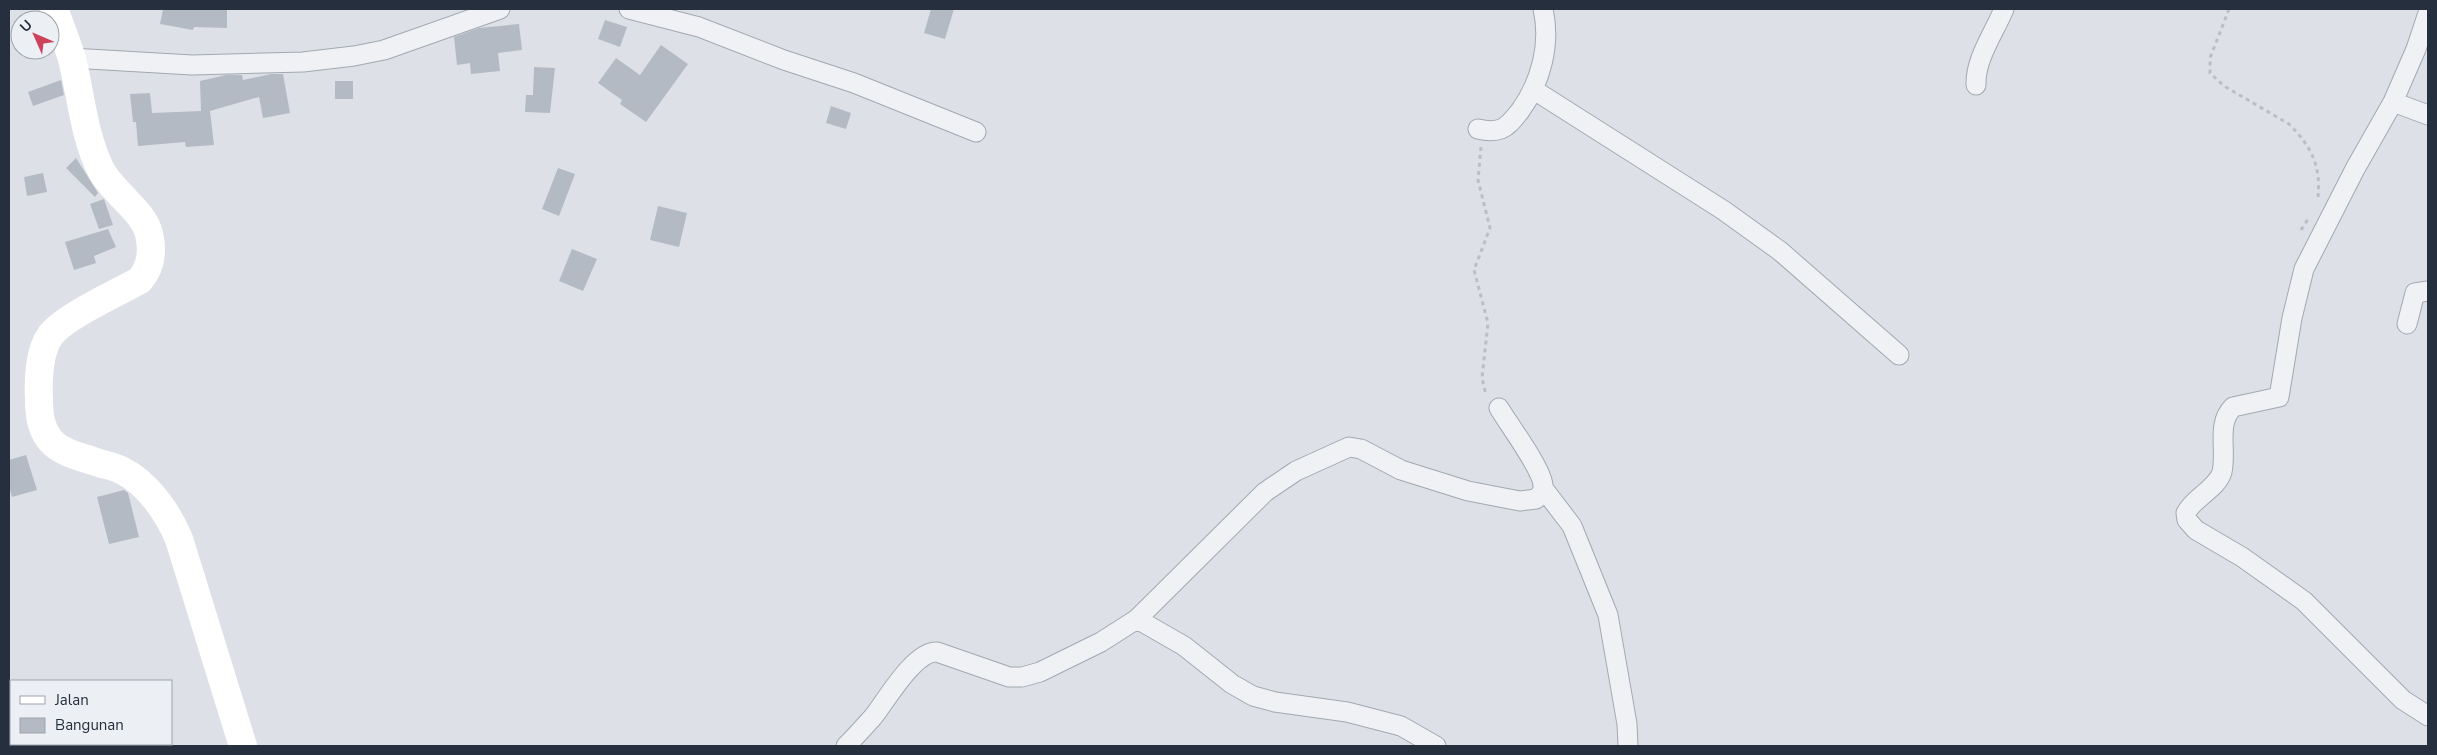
<svg xmlns="http://www.w3.org/2000/svg" width="2437" height="755" viewBox="0 0 2437 755" font-family="'Nunito Sans',sans-serif">
<style>
.building{fill:#b4bac3}
.lines{fill:none;stroke-linecap:round;stroke-linejoin:round}
.street-casing{stroke:#a2a8b1;stroke-width:21}
.path{stroke:#bbbfc5;stroke-width:3;stroke-dasharray:4 4;stroke-linecap:butt}
.street{stroke:#eff1f5;stroke-width:19}
.secondary{stroke:#fff;stroke-width:28}
</style>
<rect width="100%" height="100%" fill="#dde1e7"/>
<path class="building" d="M163,9H227V28L194,27L193,30L160,24Z
M931,9H954L945,39L924,33Z
M605,20L627,27L620,47L598,39Z
M519,24L522,50L498,53L500,71L471,74L470,63L457,65L454,37L479,28Z
M661,45L688,64L646,122L620,104L622,100L598,83L616,58L640,75Z
M534,67L555,68L550,113L525,112L526,95H533Z
M271,74H283L290,113L263,118L259,97L210,111L214,145L186,147L185,142L138,146L136,122H133L130,94L150,93L152,113L201,111L200,81L226,75H242L243,80Z
M61,80L64,95L33,106L28,92Z
M335,81H353V99H335Z
M831,106L851,113L846,129L826,123Z
M76,158L98,193L95,197L66,168Z
M558,168L575,174L559,216L542,209Z
M43,173L47,192L27,196L24,177Z
M104,199L113,225L99,229L90,204Z
M658,206L687,213L679,247L650,240Z
M108,229L116,247L94,256L96,263L74,270L65,242Z
M572,249L597,259L583,291L559,281Z
M26,455L37,490L12,497L9,486V460Z
M124,490L128,493L139,537L109,544L97,497Z"/>
<g class="lines">
<defs>
<path id="street" d="M629,9L699,27L784,60L854,83L976,132
M2428,13L2416,49L2393,102L2355,169L2304,269L2292,318L2279,397L2233,407C2216,424 2227,450 2222,472C2217,489 2194,497 2186,513L2187,520L2196,530L2242,557L2304,601L2403,700L2428,716
M71,58L192,65L303,62L354,56L384,50L500,9
M1976,85C1975,59 1994,33 2004,9
M1534,90L1723,210L1780,251L1899,355
M2393,102L2428,115
M1478,129C1486,131 1493,132 1501,129C1509,126 1515,117 1520,111C1541,82 1551,44 1543,9
M2407,324L2415,293L2428,291
M1543,488L1572,526L1608,615L1627,724L1628,746
M1137,619L1184,646L1232,684L1253,696L1275,702L1347,712L1401,726L1436,746
M846,746C855,737 864,727 873,717C886,701 914,651 937,652L1009,677H1022L1040,672L1101,642L1137,619L1265,492L1296,471L1349,447L1361,449L1401,470L1468,491L1520,501L1536,499C1540,495 1544,491 1543,486C1543,470 1509,425 1499,408"/>
</defs>
<use href="#street" class="street-casing"/>
<path class="path" d="M2229,9L2210,58V73L2224,86L2289,124C2311,146 2321,165 2318,197
M1481,147L1478,180L1490,228L1474,270L1488,323L1482,378L1486,395
M2301,230L2308,219"/>
<use href="#street" class="street"/>
<path class="secondary" d="M54,9C60,25 67,42 72,59C81,95 84,137 101,170C112,192 144,211 149,234C153,251 151,267 140,280C118,293 63,317 50,336C39,351 38,381 39,399C39,416 41,432 54,444C65,454 82,457 96,462C104,465 114,466 121,470C148,483 168,513 179,539L243,746"/>
</g>
<rect width="2437" height="755" fill="none" stroke="#262f3d" stroke-width="20"/>
<rect x="10" y="680" width="162" height="65" fill="#ecf0f4" stroke="#9da3ab"/>
<rect x="20" y="696" width="25" height="8" fill="#ffffff" stroke="#9da3ab"/>
<text x="55" y="705" font-size="15" fill="#262f3d">Jalan</text>
<rect x="20" y="718" width="25" height="15" fill="#b4bac3" stroke="#9da3ab"/>
<text x="55" y="730" font-size="15" fill="#262f3d">Bangunan</text>
<g transform="translate(35 35) rotate(315)"><circle r="24" fill="#ecf0f4" stroke="#9da3ab"/>
<path d="M0-4L9 19L0 12L-9 19Z" fill="#cd415a"/>
<text y="-8" font-size="14" font-weight="bold" text-anchor="middle" fill="#262f3d">U</text>
</g>
</svg>
